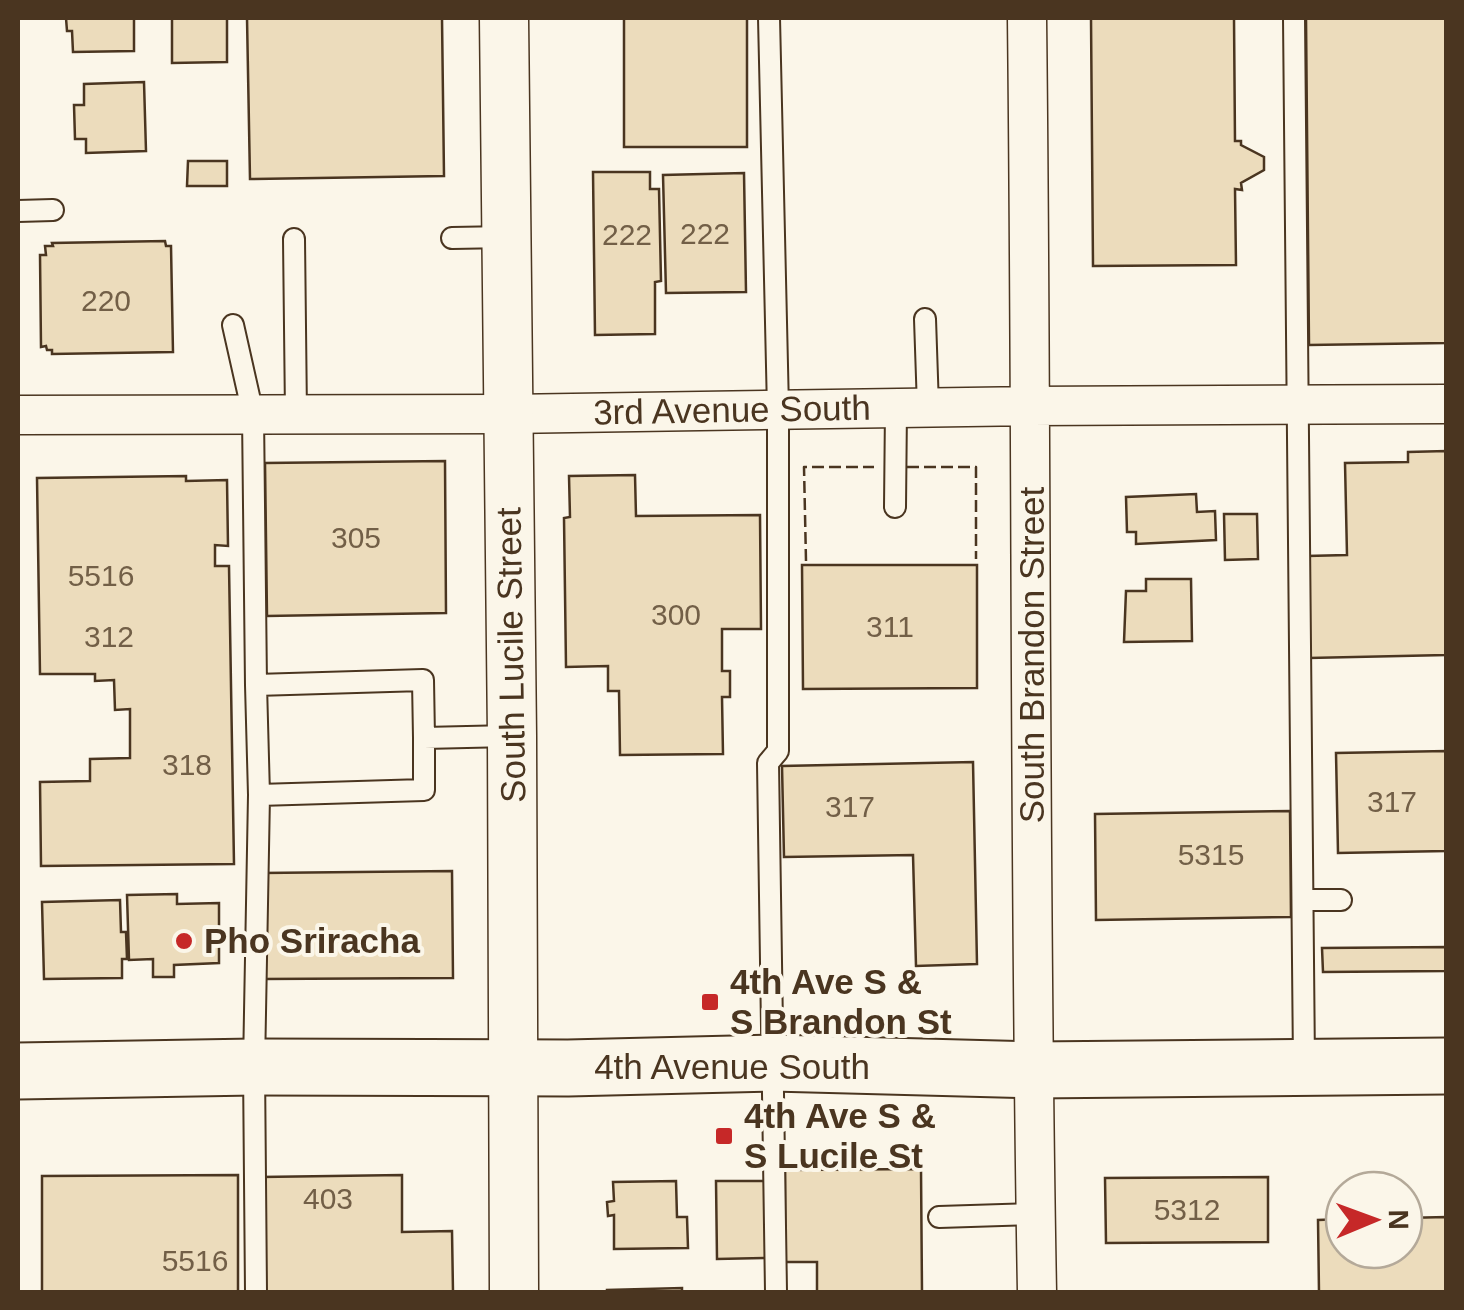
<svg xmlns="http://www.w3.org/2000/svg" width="1464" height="1310" viewBox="0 0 1464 1310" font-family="Arial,sans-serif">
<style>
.building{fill:#ecdcbc;stroke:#4a3520;stroke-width:2.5}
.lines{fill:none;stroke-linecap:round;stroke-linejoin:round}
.service-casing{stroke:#4a3520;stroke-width:24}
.minor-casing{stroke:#4a3520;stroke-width:41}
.tertiary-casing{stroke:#4a3520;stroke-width:51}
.primary-casing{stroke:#4a3520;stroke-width:59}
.service{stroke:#fbf6e9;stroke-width:20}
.minor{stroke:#fbf6e9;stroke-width:38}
.tertiary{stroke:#fbf6e9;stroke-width:48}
.primary{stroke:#fbf6e9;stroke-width:55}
.fence{stroke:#4a3520;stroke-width:2.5;stroke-dasharray:12 5;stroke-linecap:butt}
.poi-dot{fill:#c62828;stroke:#fbf6e9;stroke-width:4}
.labels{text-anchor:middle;stroke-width:8;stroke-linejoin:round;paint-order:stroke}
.number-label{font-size:30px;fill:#725f47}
.street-label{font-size:35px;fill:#4a3520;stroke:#fbf6e9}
.poi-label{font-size:35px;font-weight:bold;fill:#4a3520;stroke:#fbf6e9;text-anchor:start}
</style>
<rect width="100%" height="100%" fill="#fbf6e9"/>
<path class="building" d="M66,18H134V51L73,52L72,31H67Z
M172,18H227V62L172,63Z
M247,18H442L444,176L250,179Z
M624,18H747V147H624Z
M1091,18H1234L1235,141H1241V145L1264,157V170L1241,183L1242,190L1235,189L1236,265L1093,266Z
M1306,18H1446V343L1309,345Z
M144,82L146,151L86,153V139H75L74,105H84V84Z
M188,161H227V186H187Z
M593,172H650V189H659L661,281L655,282V334L595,335Z
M744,173L746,292L666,293L663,175Z
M165,241L166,246H171L173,352L52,354V350H47L46,346L41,347L40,255H46L45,246H53L52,243Z
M1446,451V655L1309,658L1307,556L1347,555L1345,463L1408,462V452Z
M445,461L446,613L267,616L265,463Z
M635,475L636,516L760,515L761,629H722V671H730V697H722L723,754L620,755L619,691H608V666L566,667L564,518L570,517L569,476Z
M186,476V481L227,480L228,546L215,545V566H229L234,864L41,866L40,782L90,781V759L130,758V709L115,710L114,680L95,681V674H40L37,478Z
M1196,494L1197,512L1215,511L1216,540L1136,544V532H1127L1126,497Z
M1224,514H1257L1258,559L1225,560Z
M802,565H977V688L803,689Z
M1146,579H1191L1192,641L1124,642L1126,591H1146Z
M1446,751V851L1338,853L1336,753Z
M973,762L977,964L916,966L913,855L784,857L782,766Z
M1290,811L1291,917L1096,920L1095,814Z
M452,871L453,978L263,979L262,873Z
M177,894V904L219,903V963L174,965V977H153V959L129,960L127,895Z
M120,900L121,932H126L127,959H122V978L44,979L42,902Z
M1446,947V971L1323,972L1322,948Z
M921,1169L922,1292H817V1262H785V1170Z
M238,1175V1292H42V1176Z
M402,1175V1232L452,1231L453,1292H262L261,1177Z
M1268,1177V1242L1106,1243L1105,1178Z
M676,1181L677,1217H687L688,1248L614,1249V1215L608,1216L607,1202L614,1201L613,1182Z
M716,1181H766V1258L717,1259Z
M1446,1217V1292H1319L1318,1220L1344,1219V1250H1404V1218Z
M682,1288V1292H607V1290Z"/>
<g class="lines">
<defs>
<path id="service" d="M769,18L778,409V751L768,763L776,1292
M1294,18L1304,1065
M18,211L53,210
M452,238L507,237
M294,239L296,414
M925,319L928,407
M233,325L253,414L256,685
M895,507L896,408
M424,738V790L259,795L256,685L423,680L424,738L512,736
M1303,900H1341
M939,1217L1036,1214
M256,1292L254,1067L259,795"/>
<path id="minor" d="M1027,18C1032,442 1029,868 1037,1292
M18,415L508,414L1031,406L1446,404"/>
<path id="tertiary" d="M504,18L512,736L514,1292"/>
<path id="primary" d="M18,1071L254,1067L568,1068L773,1063L1033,1070L1446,1066"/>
</defs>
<use href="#service" class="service-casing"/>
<use href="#minor" class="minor-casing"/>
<use href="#tertiary" class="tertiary-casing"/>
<use href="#primary" class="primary-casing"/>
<use href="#service" class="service"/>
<use href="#minor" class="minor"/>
<use href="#tertiary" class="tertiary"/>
<use href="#primary" class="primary"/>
<path class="fence" d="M907,467H976V559
M806,561L804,467H874"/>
</g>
<g class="poi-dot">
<circle cx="184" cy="941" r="10"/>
<rect x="700" y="992" width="20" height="20" rx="5"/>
<rect x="714" y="1126" width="20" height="20" rx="5"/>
</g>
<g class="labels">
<g class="number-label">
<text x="705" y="244">222</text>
<text x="627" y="245">222</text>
<text x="106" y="311">220</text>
<text x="356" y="548">305</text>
<text x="101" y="586">5516</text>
<text x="676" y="625">300</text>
<text x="890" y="637">311</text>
<text x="109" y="647">312</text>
<text x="187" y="775">318</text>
<text x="1392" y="812">317</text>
<text x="850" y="817">317</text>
<text x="1211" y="865">5315</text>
<text x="328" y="1209">403</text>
<text x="1187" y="1220">5312</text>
<text x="195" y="1271">5516</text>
</g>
<g class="street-label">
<text transform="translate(732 410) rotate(-1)" y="12">3rd Avenue South</text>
<text transform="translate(511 655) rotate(-91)" y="12">South Lucile Street</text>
<text transform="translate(1032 655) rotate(-90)" y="12">South Brandon Street</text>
<text x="732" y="1079">4th Avenue South</text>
</g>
<g class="poi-label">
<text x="204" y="953">Pho Sriracha</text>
<text x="730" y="994">4th Ave S &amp;<tspan x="730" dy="40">S Brandon St</tspan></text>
<text x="744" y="1128">4th Ave S &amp;<tspan x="744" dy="40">S Lucile St</tspan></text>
</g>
</g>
<rect width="1464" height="1310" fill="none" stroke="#4a3520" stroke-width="40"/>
<g transform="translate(1374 1220) rotate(89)"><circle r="48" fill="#fbf6e9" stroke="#b4a999" stroke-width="2.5"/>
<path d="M0-8L18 38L0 25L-18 38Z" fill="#c62828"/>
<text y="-15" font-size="28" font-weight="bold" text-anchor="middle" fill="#4a3520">N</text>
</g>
</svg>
